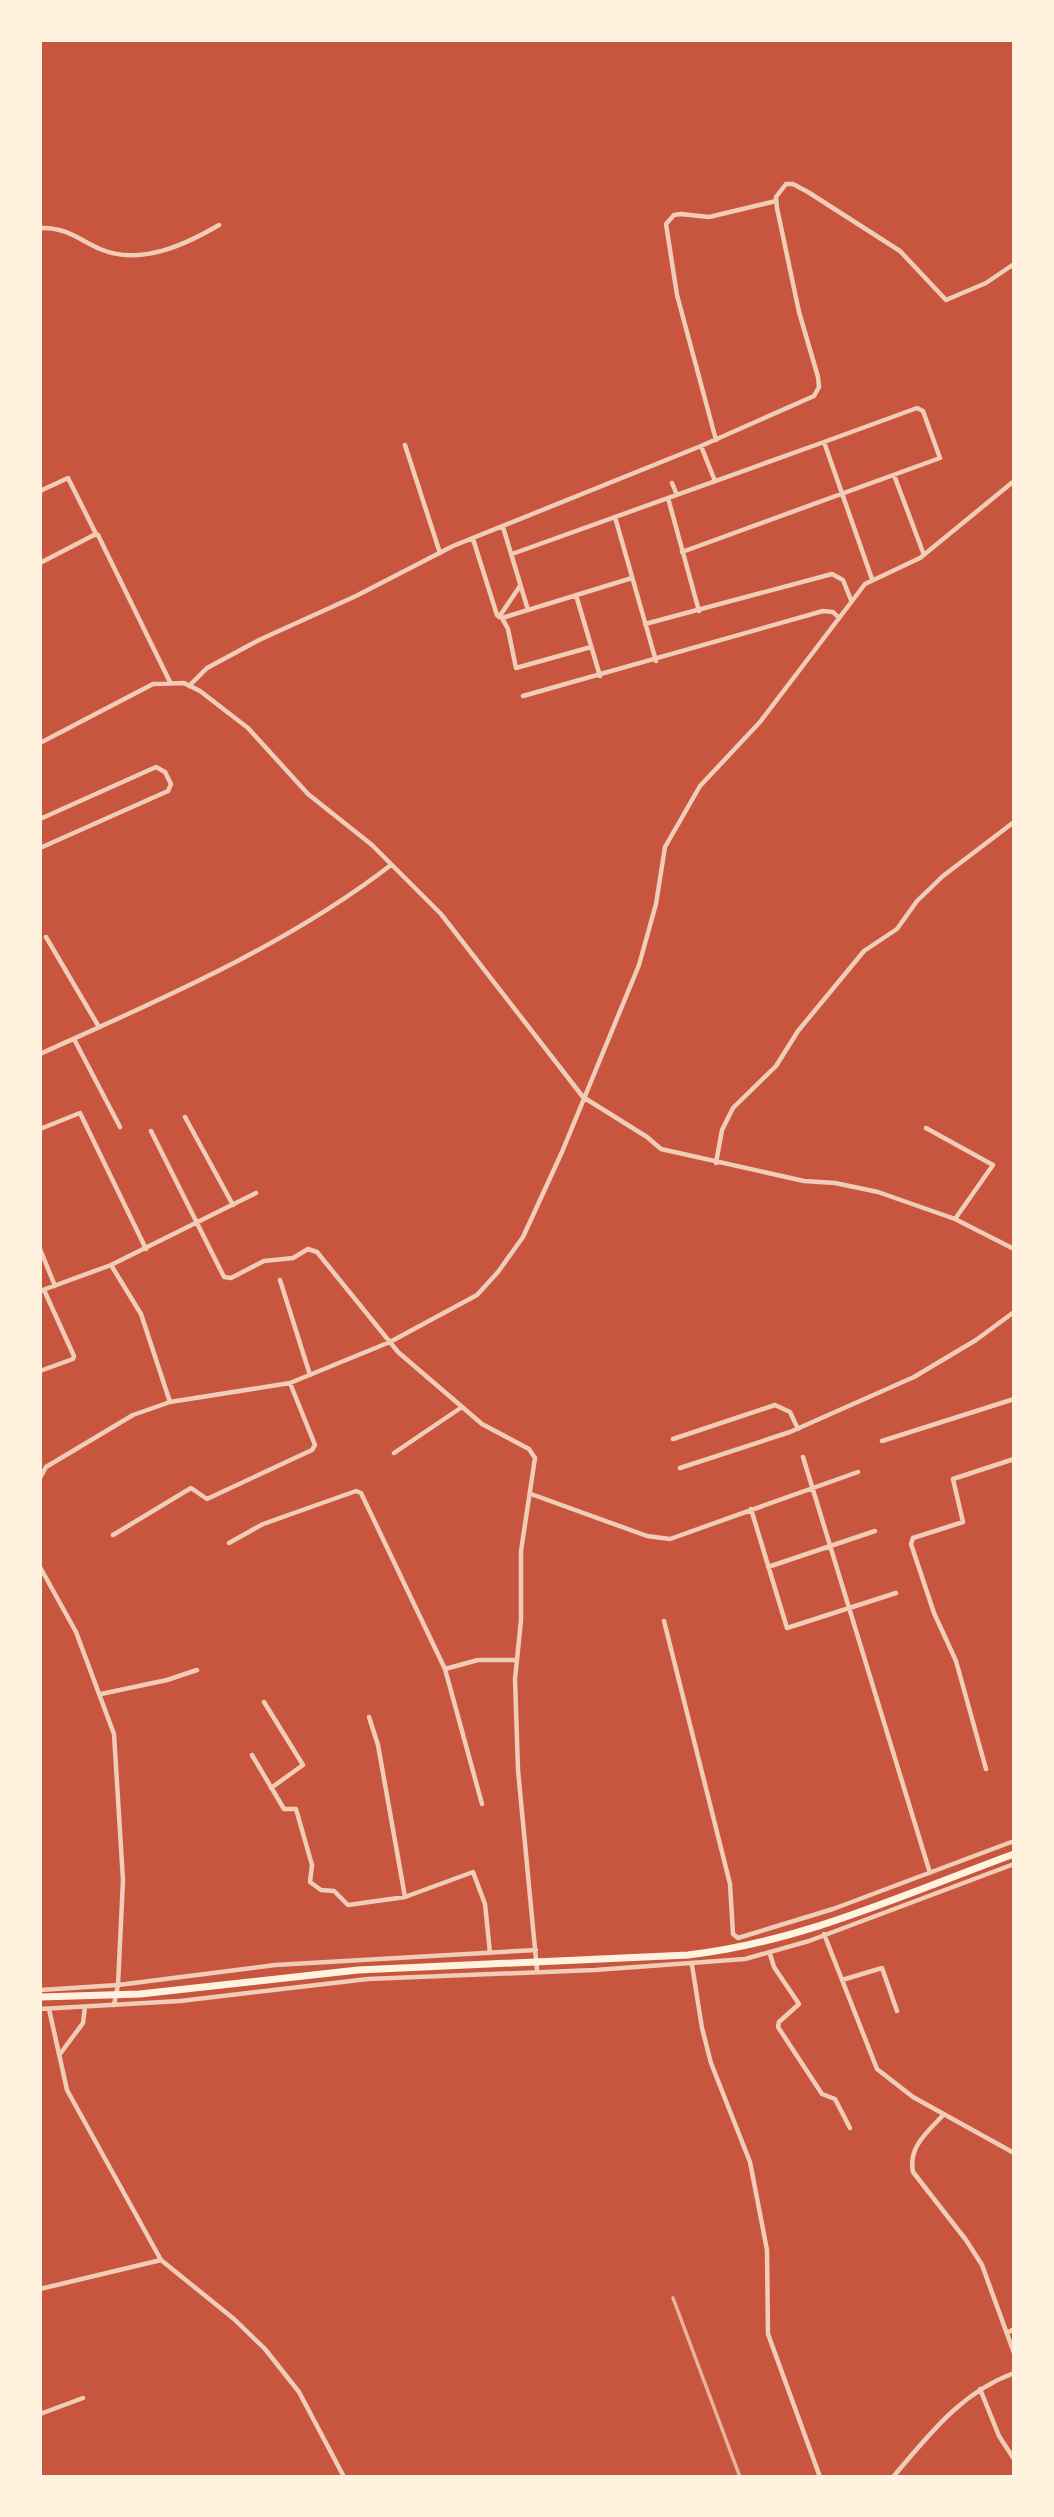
<svg xmlns="http://www.w3.org/2000/svg" width="1054" height="2517" viewBox="0 0 1054 2517" font-family="'Fira Sans Condensed',sans-serif">
<style>
.lines{fill:none;stroke-linecap:round;stroke-linejoin:round}
.minor{stroke:#f1ccb7;stroke-width:4.5}
.primary{stroke:#fff3e0;stroke-width:7}
.rail{stroke:#e9b49f;stroke-width:3.5}
</style>
<rect width="100%" height="100%" fill="#c8553d"/>
<g class="lines">
<path class="minor" d="M40,228C66,227 78,239 100,249C140,266 185,245 219,225
M716,440L677,295L666,224L674,215L681,214L709,217L776,201
M405,445L440,553
M701,446L715,481
M894,475L924,555
M672,483L677,495
M40,491L68,478L96,534
M668,498L699,611
M615,517L656,661
M503,527L528,610
M473,539L497,615L502,618L632,578
M682,552L940,458L923,411L917,408L824,442
M512,554L824,442L872,579
M40,563L94,535H98L170,682
M576,595L600,676
M499,617L520,586
M502,618L508,629L516,668L591,647
M645,624L832,574L843,580L851,600
M189,686L207,668L259,640L356,596L453,546L701,446L814,396L819,387L818,377L799,312L777,208L776,197L786,184H793L808,192L900,251L946,300L986,283L1014,264
M523,696L823,611L833,612L839,618
M40,743L153,684L184,683L200,691L248,728L308,794L372,845L441,914L583,1097L647,1137L661,1149L804,1181L835,1183L878,1192L955,1219L1014,1249
M40,819L156,767L165,772L171,784L168,791L40,848
M46,937L99,1027
M74,1039L120,1127
M40,1054C161,999 286,946 391,865
M185,1117L233,1205
M926,1128L993,1165L955,1219
M40,1129L80,1113L146,1249
M151,1131L224,1277L231,1278L264,1261L293,1258L308,1249L317,1252L398,1352L482,1424L529,1449L535,1458L521,1551V1620L515,1679L518,1770L537,1970
M716,1163L722,1130L733,1108L776,1066L798,1031L864,951L897,929L917,901L943,876L1014,822
M40,1249L55,1286
M111,1265L256,1193
M280,1280L310,1375
M40,1291L111,1265L141,1314L170,1402
M40,1371L73,1359L74,1356L44,1290
M673,1439L775,1405L790,1412L798,1429
M882,1441L1014,1399
M394,1453L462,1407
M803,1457L930,1873
M680,1468L790,1432L914,1377L976,1340L1014,1312
M40,1478L46,1467L133,1415L170,1402L290,1383L390,1342L477,1295L498,1272L523,1237L562,1152L639,965L656,904L665,847L700,786L760,722L865,584L920,558L1014,481
M531,1494L647,1536L670,1539L858,1472
M751,1509L787,1628L896,1593
M113,1535L191,1488L207,1499L312,1450L315,1445L290,1383
M229,1543L263,1524L356,1491L361,1493L445,1669L482,1804
M40,1567L76,1632L114,1734L123,1880L118,1985L114,2005
M768,1567L875,1531
M664,1621L730,1884L733,1934L738,1938L833,1909L1014,1841
M445,1669L478,1660H517
M101,1694L167,1680L197,1670
M264,1702L303,1765L271,1788
M369,1717L378,1745L405,1897
M252,1755L284,1809H296L312,1865L310,1882L321,1890L334,1891L348,1905L405,1897L473,1872L485,1904L490,1953
M986,1769L956,1661L934,1613L911,1544L913,1538L963,1522L953,1479L1014,1459
M824,1934L877,2069L913,2097L1014,2153
M770,1954L774,1967L799,2004L779,2022L778,2027L822,2094L835,2099L850,2128
M692,1965L702,2028L711,2063L750,2162L767,2250L768,2334L820,2477
M842,1980L882,1968L897,2011
M40,1990L118,1985L275,1965L536,1950
M40,2009L180,2001L368,1979L595,1970L745,1959L809,1941L1014,1864
M49,2009L67,2090L161,2260L234,2319L265,2349L299,2392L344,2477
M60,2054L83,2023L85,2007
M944,2114C928,2132 908,2146 913,2172L966,2240L982,2265L1014,2353
M40,2289L161,2260
M1007,2333L1014,2329
M980,2389L999,2436L1014,2459
M40,2414L83,2398
M893,2477C929,2435 960,2393 1014,2373"/>
<path class="primary" d="M40,1997L140,1994L358,1970L688,1955C802,1942 907,1893 1014,1854"/>
<path class="rail" d="M673,2298L740,2477"/>
</g>
<rect width="1054" height="2517" fill="none" stroke="#fff3e0" stroke-width="84"/>
</svg>
